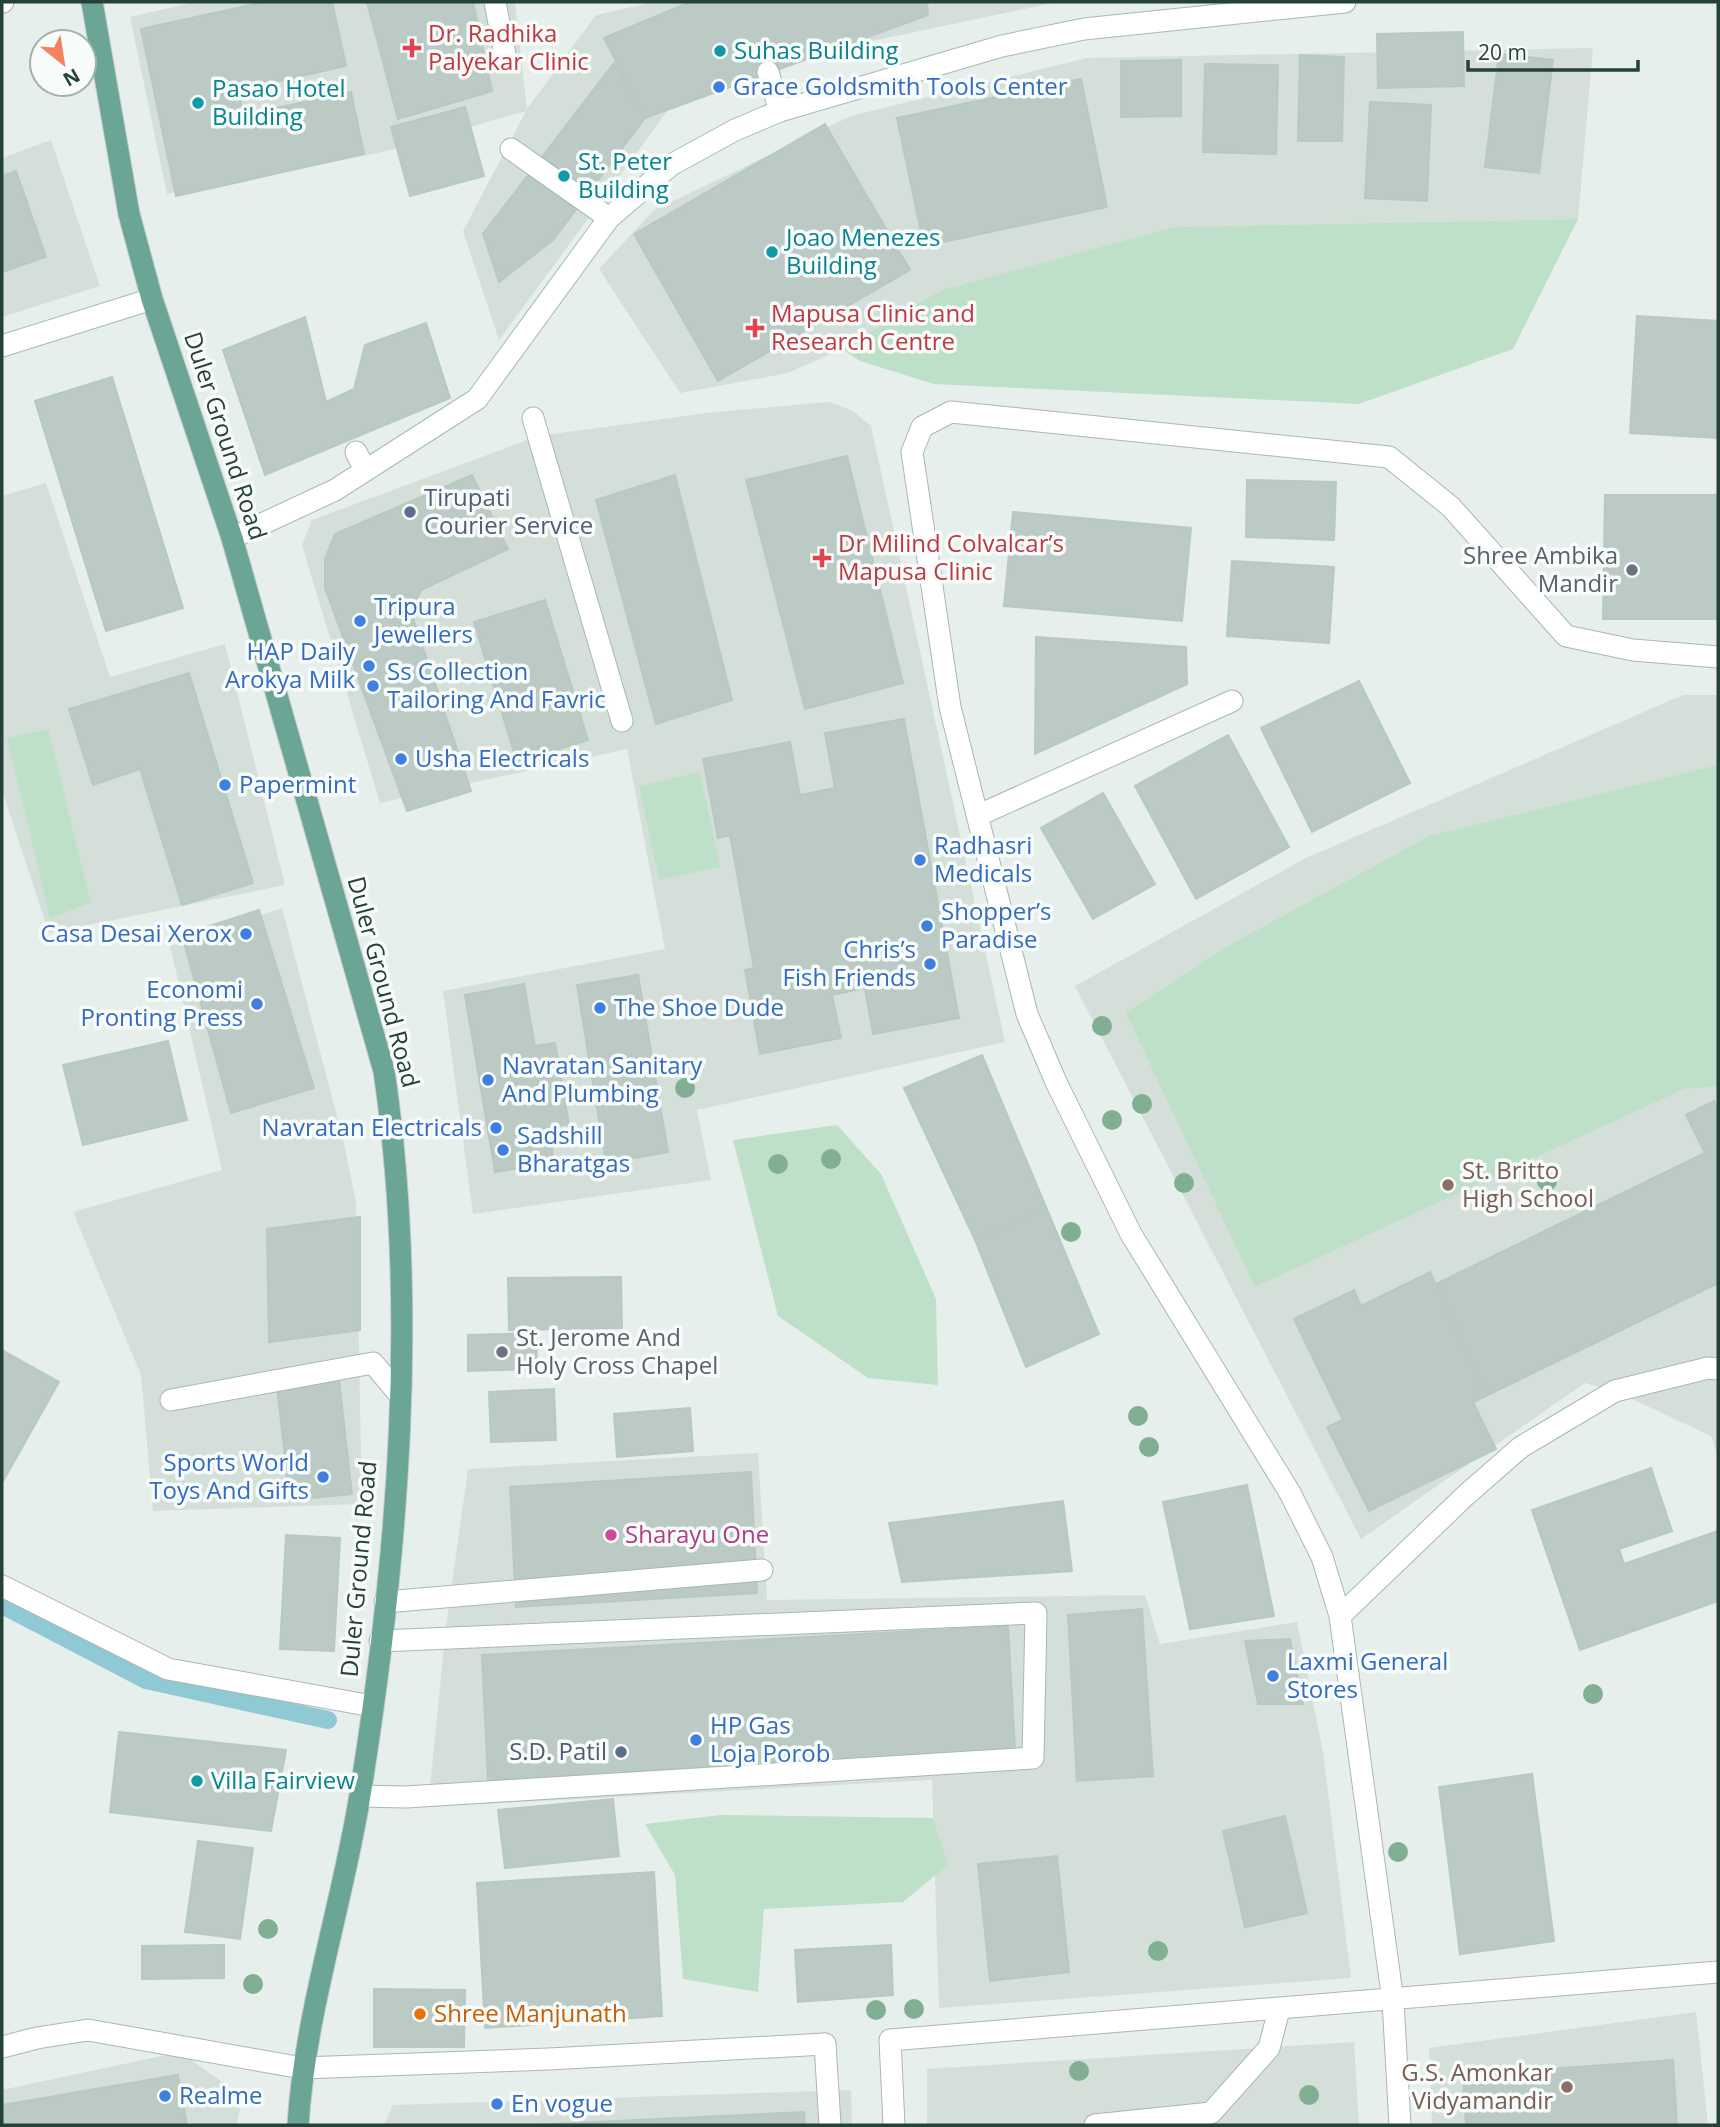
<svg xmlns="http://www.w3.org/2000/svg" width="1720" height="2127" viewBox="0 0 1720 2127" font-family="'Open Sans',sans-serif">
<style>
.built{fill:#d4dfda}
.green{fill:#bfe0c8}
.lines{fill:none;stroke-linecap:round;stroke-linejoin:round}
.stream{stroke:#8ec9d4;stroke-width:18}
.building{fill:#bbcac4;stroke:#b8c9c2;stroke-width:2}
.lane-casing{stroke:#a8b8b2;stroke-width:23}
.street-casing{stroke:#a8b8b2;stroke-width:23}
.secondary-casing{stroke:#a4bbb3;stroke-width:23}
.primary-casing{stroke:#c2cac8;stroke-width:23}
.lane{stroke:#fff;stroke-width:21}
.street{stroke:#fff;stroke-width:21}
.secondary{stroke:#fff;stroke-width:21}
.primary{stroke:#6aa596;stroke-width:21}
.tree{fill:#80af93}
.health-dot{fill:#e0444e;stroke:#f7fbf9;stroke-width:2.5}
.culture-dot{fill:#0f9aa8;stroke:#f7fbf9;stroke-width:2.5}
.shop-dot{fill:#3f7fe0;stroke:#f7fbf9;stroke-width:2.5}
.service-dot{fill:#5c6f8a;stroke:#f7fbf9;stroke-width:2.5}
.worship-dot{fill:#6b7280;stroke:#f7fbf9;stroke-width:2.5}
.education-dot{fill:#8d6e63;stroke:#f7fbf9;stroke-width:2.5}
.hotel-dot{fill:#d1479c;stroke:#f7fbf9;stroke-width:2.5}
.food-dot{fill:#e8710a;stroke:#f7fbf9;stroke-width:2.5}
.labels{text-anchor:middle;stroke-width:7;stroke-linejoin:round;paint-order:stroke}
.health-label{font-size:24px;fill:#be3a42;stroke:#f7fbf9;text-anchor:start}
.culture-label{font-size:24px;fill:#0d838f;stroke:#f7fbf9;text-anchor:start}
.shop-label{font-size:24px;fill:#366cbe;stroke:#f7fbf9;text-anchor:start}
.street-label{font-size:24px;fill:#24423a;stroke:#f7fbf9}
.service-label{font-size:24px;fill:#4e5e75;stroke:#f7fbf9;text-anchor:start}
.worship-label{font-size:24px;fill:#5b616d;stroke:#f7fbf9;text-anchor:end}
.education-label{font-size:24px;fill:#785e54;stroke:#f7fbf9;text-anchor:start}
.hotel-label{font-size:24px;fill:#b23c85;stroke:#f7fbf9;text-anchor:start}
.food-label{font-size:24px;fill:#c56008;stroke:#f7fbf9;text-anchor:start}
</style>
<rect width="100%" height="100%" fill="#e6efeb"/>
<path class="built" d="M195,2H515L527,109L596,15L654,2H1057L839,48L671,106L499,340L463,231L526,111L383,152L167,194L130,17Z
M1593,48L1578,219L1175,227L842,349L788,373L680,393L599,269L654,210L851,116L1087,58Z
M51,140L100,286L2,317V158Z
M829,402L851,410L871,426L1005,1042L697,1110L711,1180L473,1214L443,991L665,949L627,749L380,803L302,545L312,520L538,436L715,412Z
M46,483L110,677L225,644L285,885L49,933L2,790V496Z
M1683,695H1718V1456L1711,1436L1615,1391L1585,1383L1361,1539L1075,986L1306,858Z
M282,908L343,1139L356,1202L362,1504L153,1511L141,1375L73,1212L222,1170L170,946Z
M758,1453L767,1600L1145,1595L1160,1644L1297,1622L1323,1752L1351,1978L939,2008L932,1780L428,1807L446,1626L468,1469Z
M1696,2012L1708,2125H1432L1429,2048Z
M1354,2042L1359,2125H927V2069Z
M180,2052L242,2096L237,2125H2V2090Z
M851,2090L852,2125H384L393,2105Z"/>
<path class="green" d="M1578,219L1513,349L1359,404L934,384L860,361L842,349L942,290L1175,227Z
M48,729L91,903L50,918L7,738Z
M1718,765V1086L1684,1089L1255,1287L1126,1013L1228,946L1429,836Z
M700,772L720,867L659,880L639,786Z
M837,1125L881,1174L936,1299L938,1385L868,1378L778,1316L733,1140Z
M721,1815L933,1818L948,1865L903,1902L764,1909L758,1992L683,1979L675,1875L645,1824Z"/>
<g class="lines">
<path class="stream" d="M2,1605L146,1680L328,1720"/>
</g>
<path class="building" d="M264,2H332L346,66L238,90L243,115L351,92L364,154L176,196L141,29Z
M367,2H473L492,91L398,119Z
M690,2H927L928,15L645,118L604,38Z
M1463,32L1464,86L1378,88L1377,34Z
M1499,54L1553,60L1539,173L1485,167Z
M1300,55L1344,57L1342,141H1298Z
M1181,60V116L1121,117V61Z
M614,63L645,118L553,240L499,282L483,234Z
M1205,64L1278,65L1276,154L1203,152Z
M1081,79L1107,207L924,246L897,118Z
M1370,102L1431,105L1427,201L1365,198Z
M465,107L484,176L410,196L391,127Z
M825,124L910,270L718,381L634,234Z
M16,171L46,257L2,272V176Z
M1637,316L1718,321V438L1630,433Z
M305,317L326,402L354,389L365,345L426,323L450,398L265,475L223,350Z
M112,377L183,608L106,631L35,401Z
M847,456L903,683L805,709L746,480Z
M472,475L508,549L421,590L411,612L471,791L407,811L325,588V559L335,534Z
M675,475L732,700L656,724L596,500Z
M1247,480L1336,482L1334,540L1246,537Z
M1605,495H1718V619H1603Z
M1013,512L1191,528L1182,621L1004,606Z
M1232,561L1334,567L1329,643L1227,636Z
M545,600L588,740L517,762L474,622Z
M1036,637L1186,647L1187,684L1035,754Z
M189,673L253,883L182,905L140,769L93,785L69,709Z
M1359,681L1410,783L1312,832L1261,728Z
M904,719L959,1018L873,1034L865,988L832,995L841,1038L760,1054L745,970L754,968L730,835L718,838L703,759L790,742L800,795L835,788L825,733Z
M1228,735L1289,847L1196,899L1135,786Z
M1103,793L1155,884L1093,919L1041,828Z
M259,910L314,1088L231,1113L182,935Z
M638,975L668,1152L606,1163L577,985Z
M524,984L535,1046L555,1043L569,1124L549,1128L554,1163L495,1172L465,995Z
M168,1041L187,1120L83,1145L63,1065Z
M982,1055L1046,1207L975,1240L904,1088Z
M1714,1101L1718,1108V1283L1486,1396L1436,1284L1705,1153L1686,1115Z
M1046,1207L1099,1334L1026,1367L975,1240Z
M360,1217V1330L269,1342L267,1229Z
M1430,1272L1486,1396L1473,1402L1496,1449L1369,1511L1327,1427L1343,1420L1294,1319L1354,1290L1361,1306Z
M621,1277L622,1328L509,1330L508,1278Z
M536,1333L537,1369L468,1371V1335Z
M2,1350L59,1382L2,1483Z
M339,1380L352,1494L290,1500L277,1387Z
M554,1389L556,1440L491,1442L489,1392Z
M690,1408L693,1451L617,1457L614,1414Z
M1651,1468L1672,1531L1619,1549L1624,1564L1718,1531V1601L1580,1650L1532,1510Z
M751,1472L757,1593L516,1607L510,1487Z
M1247,1485L1274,1616L1190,1629L1163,1502Z
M1063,1501L1072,1571L902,1582L889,1523Z
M286,1535L340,1538L334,1651L280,1649Z
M1142,1609L1153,1776L1077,1781L1068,1615Z
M1008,1626L1015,1750L488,1780L482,1655Z
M1290,1639L1303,1704H1258L1245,1641Z
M119,1732L286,1750L271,1831L110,1812Z
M1532,1774L1554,1941L1460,1954L1439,1787Z
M613,1799L619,1856L505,1868L498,1810Z
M1285,1816L1307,1913L1245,1927L1223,1831Z
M198,1841L253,1848L240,1939L185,1932Z
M1057,1856L1069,1972L990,1981L978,1864Z
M654,1872L662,2016L485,2028L477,1883Z
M224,1945V1978L142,1979V1946Z
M891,1945L893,1995L798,2002L795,1950Z
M374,1989L465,1990L464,2047H374Z
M1673,2060L1677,2125H1466L1463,2075Z
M178,2075L187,2125H2V2105Z
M804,2112L805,2125H529L553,2124Z"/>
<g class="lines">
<defs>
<path id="lane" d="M495,2L506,60
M768,72L780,111
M511,149L609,218
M533,418L622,721
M356,452L365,470
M1615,1391L1708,1368L1718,1369
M171,1400L373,1363L399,1394
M385,1602L762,1570
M360,1796L406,1797L1033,1758L1036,1613L380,1641
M825,2044L830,2125
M1095,2125L1211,2113L1269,2048L1279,2010"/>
<path id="street" d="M979,815L1232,701
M2,1586L168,1669L372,1706
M1340,1616L1466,1495L1521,1447L1615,1391
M2,2047L37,2038L88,2030L302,2068L549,2059L825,2044
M894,2125L890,2040L1718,1972
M1400,2125L1393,2001L1340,1616L1322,1557L1290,1493L1131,1234L1056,1082L1027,1014L950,707L912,452L922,427L951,412L1389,457L1451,507L1566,636L1633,650L1718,657"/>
<path id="secondary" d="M2,2H3
M2,346L152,299
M232,538L335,490L477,399L609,218L671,165L735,130L780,111L1002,46L1084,29L1345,2"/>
<path id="primary" d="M92,2L129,214L152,299L232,538L384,1071C419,1308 398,1559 360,1795C342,1906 305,2013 298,2125"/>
</defs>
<use href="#lane" class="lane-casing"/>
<use href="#street" class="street-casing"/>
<use href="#secondary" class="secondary-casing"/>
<use href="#primary" class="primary-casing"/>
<use href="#lane" class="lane"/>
<use href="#street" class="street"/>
<use href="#secondary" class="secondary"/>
<use href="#primary" class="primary"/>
</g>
<g class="tree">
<circle cx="1102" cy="1026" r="10"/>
<circle cx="685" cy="1088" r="10"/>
<circle cx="1142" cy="1104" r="10"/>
<circle cx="1112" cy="1120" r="10"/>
<circle cx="831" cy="1159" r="10"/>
<circle cx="778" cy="1164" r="10"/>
<circle cx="1547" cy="1181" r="10"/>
<circle cx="1184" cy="1183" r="10"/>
<circle cx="1071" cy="1232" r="10"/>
<circle cx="1138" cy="1416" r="10"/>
<circle cx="1149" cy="1447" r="10"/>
<circle cx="1593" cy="1694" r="10"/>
<circle cx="1398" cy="1852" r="10"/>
<circle cx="268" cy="1929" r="10"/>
<circle cx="1158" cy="1951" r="10"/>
<circle cx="253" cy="1984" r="10"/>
<circle cx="914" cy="2009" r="10"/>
<circle cx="876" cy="2010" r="10"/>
<circle cx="1079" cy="2071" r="10"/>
<circle cx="1309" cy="2095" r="10"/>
</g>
<g class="health-dot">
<path d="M408.5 37.5h7v7h7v7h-7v7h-7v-7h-7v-7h7z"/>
<path d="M751.5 317.5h7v7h7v7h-7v7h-7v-7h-7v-7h7z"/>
<path d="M818.5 547.5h7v7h7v7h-7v7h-7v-7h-7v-7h7z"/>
</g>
<g class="culture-dot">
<circle cx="720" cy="51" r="7"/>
<circle cx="198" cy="103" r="7"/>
<circle cx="564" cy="176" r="7"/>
<circle cx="772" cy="252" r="7"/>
<circle cx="197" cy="1781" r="7"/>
</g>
<g class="shop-dot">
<circle cx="719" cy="87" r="7"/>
<circle cx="360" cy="621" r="7"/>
<circle cx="369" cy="666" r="7"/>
<circle cx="373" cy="686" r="7"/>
<circle cx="401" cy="759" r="7"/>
<circle cx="225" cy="785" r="7"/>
<circle cx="920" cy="860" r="7"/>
<circle cx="927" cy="926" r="7"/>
<circle cx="246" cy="934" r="7"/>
<circle cx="930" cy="964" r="7"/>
<circle cx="257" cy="1004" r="7"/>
<circle cx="600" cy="1008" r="7"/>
<circle cx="488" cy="1080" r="7"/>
<circle cx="496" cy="1128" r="7"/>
<circle cx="503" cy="1150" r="7"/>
<circle cx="323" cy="1477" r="7"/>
<circle cx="1273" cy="1676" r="7"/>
<circle cx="696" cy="1740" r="7"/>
<circle cx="165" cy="2096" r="7"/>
<circle cx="497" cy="2104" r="7"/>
</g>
<g class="service-dot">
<circle cx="410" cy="512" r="7"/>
<circle cx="621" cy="1752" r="7"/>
</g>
<g class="worship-dot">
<circle cx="1632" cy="570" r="7"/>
<circle cx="502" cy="1352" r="7"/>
</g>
<g class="education-dot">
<circle cx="1448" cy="1185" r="7"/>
<circle cx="1567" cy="2087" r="7"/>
</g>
<circle class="hotel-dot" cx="611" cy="1535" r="7"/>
<circle class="food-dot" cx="420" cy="2014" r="7"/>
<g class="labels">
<g class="health-label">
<text x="428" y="42">Dr. Radhika<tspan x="428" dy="28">Palyekar Clinic</tspan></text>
<text x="771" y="322">Mapusa Clinic and<tspan x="771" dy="28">Research Centre</tspan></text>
<text x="838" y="552">Dr Milind Colvalcar’s<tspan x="838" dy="28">Mapusa Clinic</tspan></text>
</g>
<g class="culture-label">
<text x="734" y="59">Suhas Building</text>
<text x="212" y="97">Pasao Hotel<tspan x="212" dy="28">Building</tspan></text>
<text x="578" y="170">St. Peter<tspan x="578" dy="28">Building</tspan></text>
<text x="786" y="246">Joao Menezes<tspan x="786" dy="28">Building</tspan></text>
<text x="211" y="1789">Villa Fairview</text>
</g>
<g class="shop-label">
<text x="733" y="95">Grace Goldsmith Tools Center</text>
<text x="374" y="615">Tripura<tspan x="374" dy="28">Jewellers</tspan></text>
<text x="355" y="660" text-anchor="end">HAP Daily<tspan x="355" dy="28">Arokya Milk</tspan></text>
<text x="387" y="680">Ss Collection<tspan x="387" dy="28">Tailoring And Favric</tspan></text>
<text x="415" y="767">Usha Electricals</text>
<text x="239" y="793">Papermint</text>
<text x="934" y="854">Radhasri<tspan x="934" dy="28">Medicals</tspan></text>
<text x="941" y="920">Shopper’s<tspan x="941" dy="28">Paradise</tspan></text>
<text x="232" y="942" text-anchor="end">Casa Desai Xerox</text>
<text x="916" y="958" text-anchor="end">Chris’s<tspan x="916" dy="28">Fish Friends</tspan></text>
<text x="243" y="998" text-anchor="end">Economi<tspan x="243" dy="28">Pronting Press</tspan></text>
<text x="614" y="1016">The Shoe Dude</text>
<text x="502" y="1074">Navratan Sanitary<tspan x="502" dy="28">And Plumbing</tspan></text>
<text x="482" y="1136" text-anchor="end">Navratan Electricals</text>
<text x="517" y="1144">Sadshill<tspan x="517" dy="28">Bharatgas</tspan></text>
<text x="309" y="1471" text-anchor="end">Sports World<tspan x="309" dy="28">Toys And Gifts</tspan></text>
<text x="1287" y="1670">Laxmi General<tspan x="1287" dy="28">Stores</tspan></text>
<text x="710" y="1734">HP Gas<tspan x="710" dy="28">Loja Porob</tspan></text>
<text x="179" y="2104">Realme</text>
<text x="511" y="2112">En vogue</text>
</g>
<g class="street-label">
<text transform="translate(225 436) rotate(72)" y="8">Duler Ground Road</text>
<text transform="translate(383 982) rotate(75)" y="8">Duler Ground Road</text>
<text transform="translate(359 1569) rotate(-85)" y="8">Duler Ground Road</text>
</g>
<g class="service-label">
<text x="424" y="506">Tirupati<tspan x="424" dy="28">Courier Service</tspan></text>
<text x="607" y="1760" text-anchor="end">S.D. Patil</text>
</g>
<g class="worship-label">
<text x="1618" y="564">Shree Ambika<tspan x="1618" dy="28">Mandir</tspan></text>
<text x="516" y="1346" text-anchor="start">St. Jerome And<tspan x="516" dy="28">Holy Cross Chapel</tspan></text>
</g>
<g class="education-label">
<text x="1462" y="1179">St. Britto<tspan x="1462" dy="28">High School</tspan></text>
<text x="1553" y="2081" text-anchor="end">G.S. Amonkar<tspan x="1553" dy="28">Vidyamandir</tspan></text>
</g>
<g class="hotel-label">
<text x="625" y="1543">Sharayu One</text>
</g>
<g class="food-label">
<text x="434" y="2022">Shree Manjunath</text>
</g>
</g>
<rect width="1720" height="2127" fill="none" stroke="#24423a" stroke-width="7"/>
<g transform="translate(63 63) rotate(150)"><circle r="33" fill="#f7fbf9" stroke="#a3b1ad" stroke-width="2"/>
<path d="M0-5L12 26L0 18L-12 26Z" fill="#f4845f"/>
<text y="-10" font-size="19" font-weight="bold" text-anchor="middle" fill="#24423a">N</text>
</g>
<path d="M1468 60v10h170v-10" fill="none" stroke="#24423a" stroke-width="3.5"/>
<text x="1478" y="60" font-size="21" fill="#24423a" stroke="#f7fbf9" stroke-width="5" paint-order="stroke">20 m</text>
</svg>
